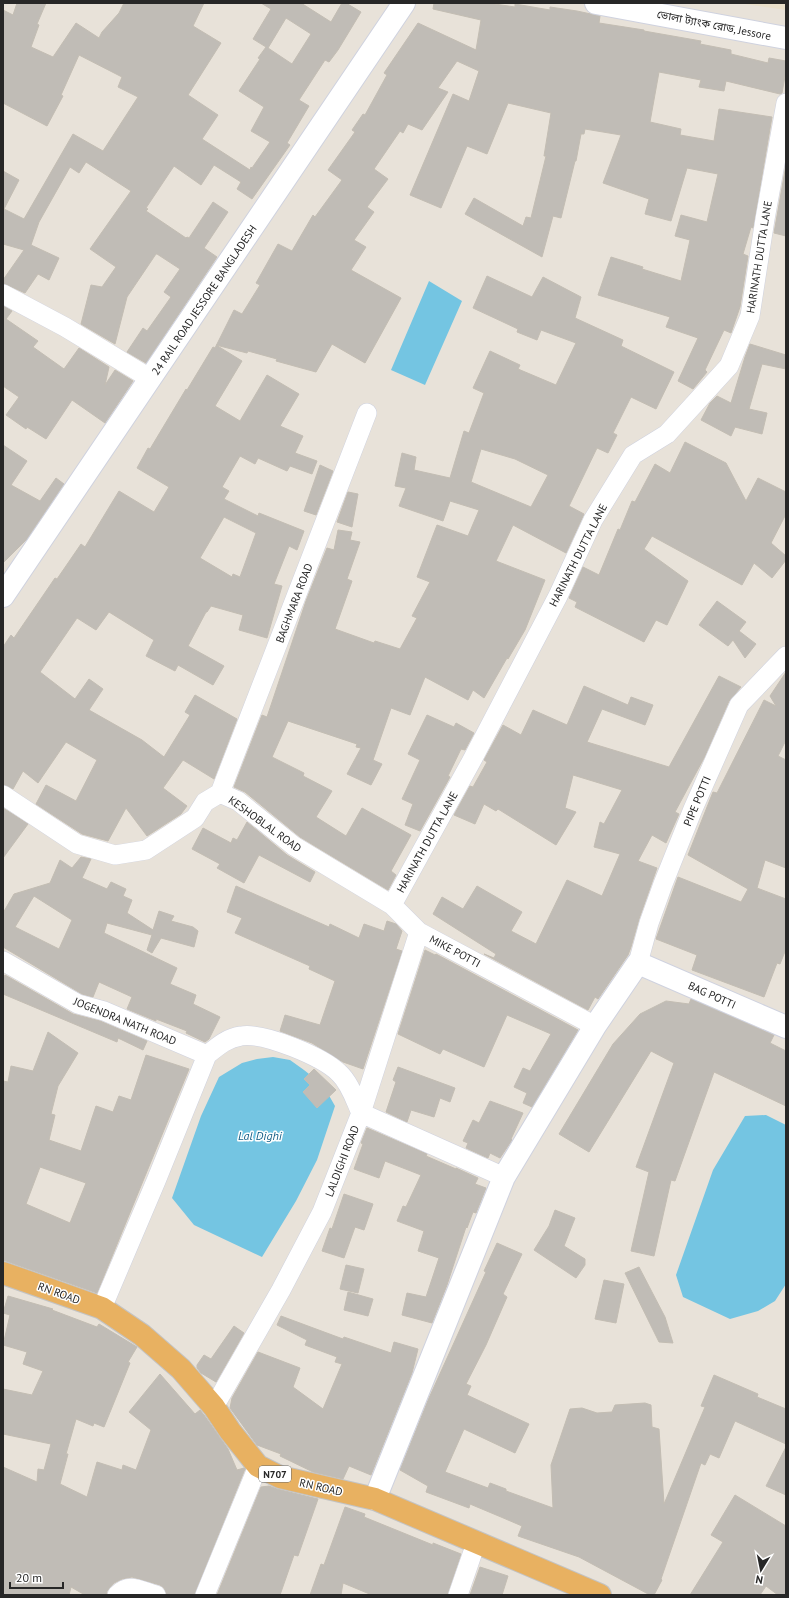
<svg xmlns="http://www.w3.org/2000/svg" width="789" height="1598" viewBox="0 0 789 1598" font-family="'PT Sans','Noto Sans Bengali',sans-serif">
<style>
.education{fill:#e9dfca}
.water{fill:#74c5e2}
.building{fill:#c0bcb6;stroke:#c3bdb3;fill-rule:evenodd}
.lines{fill:none;stroke-linecap:round;stroke-linejoin:round}
.minor-casing{stroke:#cfd2df;stroke-width:20}
.tertiary-casing{stroke:#cfd2df;stroke-width:24}
.trunk-casing{stroke:#c3c3c3;stroke-width:24}
.minor{stroke:#fff;stroke-width:19}
.tertiary{stroke:#fff;stroke-width:22}
.trunk{stroke:#e8b161;stroke-width:22}
.labels{text-anchor:middle;stroke-width:3;stroke-linejoin:round;paint-order:stroke}
.shield{fill:#fff;stroke:#686868;stroke-width:1}
.shield-label{font-size:10px;font-weight:bold;fill:#272727}
.street-label{font-size:11px;fill:#272727;stroke:#fff}
.water-label{font-size:12px;font-style:italic;fill:#196289;stroke:#fff}
</style>
<rect width="100%" height="100%" fill="#e8e2d9"/>
<path class="education" d="M738,3H786V10Z"/>
<path class="water" d="M429,281L462,301L425,385L391,370Z
M273,1057L290,1060L304,1070L323,1085L335,1106L317,1160L296,1201L262,1257L194,1225L172,1198L201,1116L219,1077L242,1063L257,1059Z
M766,1115L786,1125V1284L775,1301L758,1311L730,1319L683,1297L676,1275L713,1170L745,1116Z"/>
<path class="building" d="M17,3H46L37,24L39,25L31,47L53,57L76,23L99,38L102,32L119,13L124,3H204L193,26L221,43L188,95L218,115L202,139L250,170L251,167L252,168L270,142L251,131L264,107L239,91L260,59L258,58L266,47L253,39L271,9L261,3H301L331,22L342,3H346L361,12L338,50L329,62L325,60L299,100L309,106L287,143L290,145L252,199L237,189L241,182L214,165L201,185L174,166L146,208L148,209L146,211L186,238L187,237L189,238L213,202L228,212L204,248L217,257L146,363L127,352L143,328L147,331L171,297L164,292L180,269L157,254H156L127,297L115,344L81,324L91,285L102,287L116,267L90,249L131,191L86,162L79,173L70,167L39,222L31,245L59,258L49,280L38,274L25,293L3,283V280L24,250L3,244V171L19,180L4,209L24,219L73,134L103,151L138,97L118,87L122,77L79,55L61,95L63,96L47,126L3,103V10L13,15ZM286,18L311,34L292,64L268,48Z
M434,3H488L515,7V4L550,10V7L577,11L600,16L599,23L644,30V31L701,41L700,44L731,50V54L768,63L769,58L786,61V71L782,93L780,94L726,81L724,91L699,87L701,80L659,72L650,122L681,129L680,135L714,141L719,109L772,117L753,228L751,227L743,254L748,256L740,307L731,333L724,330L705,370L707,372L693,389L678,381L698,338L666,327L670,317L598,295L611,257L643,267L642,269L681,281L690,240L675,236L681,215L707,222L718,174L687,168L671,221L645,214L649,199L603,183L621,135L585,129L584,134H581L576,161H575L561,218L553,216L542,257L465,214L474,198L523,226L526,217L531,218L546,156H544L551,113L508,103L487,154L467,146L441,208L410,195L453,94L469,101L479,71L457,61L438,88L448,92L422,130L408,124L403,133L400,131L374,169L388,179L367,207L374,212L354,240L366,247L351,270L401,298L365,363L332,344L316,372L276,361L277,359L248,351L247,353L216,345L242,361L215,406L240,421L267,375L299,394L280,426L303,436L295,453L317,461L312,474L290,466L287,471L258,458L255,464L240,456L222,487L229,491L224,499L258,516L259,513L304,531L297,550L289,546L274,584L282,586L267,638L239,630L243,615L211,606L207,612H206L188,646L224,666L213,685L178,665L175,671L146,656L154,640L109,612L96,630L77,618L40,672L75,699L89,679L103,689L89,710L142,740L164,757L190,715L185,712L195,695L237,719L214,779L183,760L163,788L187,806L181,814L147,836L126,808L108,841L82,834L36,804L46,785L76,801L97,760L66,742L38,783L23,771L13,789L3,784V647L11,635L14,638L55,578L57,579L81,544L85,547L119,491L154,512L169,487L137,468L148,448L150,449L186,389L187,390L213,347L215,348L234,310L242,314L260,285L256,283L278,244L292,251L313,215L315,217L342,180L328,170L355,132L352,130L363,114L365,115L387,75L384,73L418,23L476,50L481,20L433,9ZM224,517L256,533L240,577L233,574L232,577L200,558Z
M786,165V236L774,233Z
M487,276L532,297L543,277L581,297L575,318L623,340L621,346L674,372L656,409L631,397L613,433L617,435L608,453L597,448L569,506L584,514L566,553L513,525L496,561L545,580L525,630L508,659L507,658L484,698L473,690L468,700L425,677L410,715L391,708L373,760L382,764L371,785L347,774L361,748L356,747L357,744L288,721L272,757L304,773L303,776L332,791L316,817L346,836L362,808L411,835L391,871L396,875L388,890L300,837L245,792L234,787L262,715L267,717L306,601L327,548L334,550L338,530L352,532L350,540L360,542L347,579L352,581L335,629L374,643L375,641L400,649L417,618L412,616L430,582L417,577L437,525L468,536L479,510L450,501L443,521L399,506L406,488L395,486L402,453L416,457L414,470L450,478L464,431L469,433L484,393L473,388L490,351L520,365L518,369L556,385L576,343L541,330L537,340L517,332L518,329L473,308ZM481,449L515,459L548,475L531,507L471,482Z
M3,306L12,311L6,319L38,341L33,347L64,369L79,348L109,367L105,385L115,370L133,381L105,423L72,400L46,439L27,427L26,429L6,415L19,397L3,386Z
M750,344L786,355V369L762,364L749,409L767,413L762,434L735,427L731,436L701,420L710,403L717,396L731,403L745,357Z
M685,442L726,463L746,501L758,478L786,492V514L771,543L786,556V560L772,578L754,563L742,585L652,536L644,549L688,581L667,625L656,620L644,642L575,607L577,602L569,598L583,567L599,575L618,529L620,530L632,501L635,502L655,464L670,473Z
M3,445L27,461L11,485L40,501L56,478L64,484L27,539L3,563Z
M320,465L333,471L316,515L304,511Z
M348,492L358,494L352,527L337,522Z
M717,601L746,622L739,631L756,644L745,658L733,640L728,646L699,625Z
M786,672V740L778,756L786,760V868L765,860L757,888L786,899V949L780,964L777,963L764,997L692,970L697,955L656,939L678,877L741,902L748,889L688,855L713,792L717,793L764,700L776,706L770,696Z
M719,676L741,687L729,701L704,758L675,812L679,814L666,843L652,835L638,861L657,868L639,919L631,947L628,955L598,999L595,997L588,1010L484,954L494,958L496,954L433,914L442,897L463,909L477,886L522,912L511,931L536,944L567,880L602,896L620,854L594,847L600,822L604,824L622,790L573,775L565,808L576,812L556,845L498,809L496,811L484,804L475,824L454,815L470,786L473,787L487,762L484,760L503,725L521,735L533,710L567,725L584,686L628,705L631,697L653,705L645,725L602,709L587,742L669,767Z
M427,715L454,727L456,723L474,733L465,750L461,749L448,776L450,777L420,831L405,825L413,804L402,799L420,760L408,754Z
M3,808L28,824L3,858Z
M247,822L287,855L315,872L310,882L259,855L244,883L217,868L220,864L192,849L203,828L231,843L233,838L237,840Z
M81,857L91,859L82,878L107,889L111,882L126,889L123,896L132,900L127,913L153,930L159,911L174,916L171,921L193,927L198,931L194,947L161,938L152,953L147,950L152,935L107,923L104,933L177,968L170,984L196,995L193,1004L220,1017L209,1039L205,1042L186,1033L187,1031L156,1019V1021L127,1009L132,997L99,982L93,997L82,994L3,947V913L14,894L50,883L60,860L72,868ZM34,896L72,920L59,949L15,927Z
M236,886L329,927L330,924L359,938L364,924L384,931L387,921L396,924L402,931L396,949L402,951L363,1069L343,1062L312,1043L280,1031L285,1015L320,1025L335,981L309,969L310,966L235,933L242,918L227,912Z
M425,950L435,955L436,954L578,1030L532,1107L523,1103L527,1093L514,1087L523,1068L530,1071L551,1034L507,1015L484,1067L443,1049L440,1054L398,1034Z
M5,975L73,1014L100,1021L147,1041L143,1050L118,1038L117,1042L3,994V979Z
M691,999L774,1035L770,1043L786,1051V1106L714,1072L675,1181L671,1180L654,1256L631,1251L649,1172L636,1167L674,1063L651,1051L589,1152L559,1134L613,1044L640,1014L666,1001L689,1004Z
M48,1032L78,1053L58,1086L51,1114L55,1115L49,1140L81,1151L96,1106L113,1112L119,1096L131,1100L146,1055L189,1069L97,1293L3,1260V1081L8,1082L11,1066L33,1071ZM40,1167L86,1183L70,1223L26,1204Z
M398,1067L455,1088L450,1102L440,1098L434,1117L411,1110L407,1122L386,1112L396,1082L393,1080Z
M314,1069L336,1090L317,1108L303,1092L310,1085L304,1079Z
M490,1101L523,1113L511,1139L512,1140L500,1158L490,1153L488,1158L466,1148L468,1143L463,1141L473,1120L479,1123Z
M367,1128L427,1154L426,1156L456,1169V1168L478,1178L475,1184L486,1188L476,1213L473,1212L467,1228L466,1227L447,1285L432,1323L402,1315L407,1293L426,1297L439,1258L418,1251L424,1231L397,1221L403,1206L406,1207L421,1175L385,1161L379,1178L354,1169L363,1144L361,1143Z
M344,1194L373,1204L364,1230L355,1227L344,1258L322,1251L330,1228L332,1229Z
M555,1210L575,1218L564,1246L585,1259V1265L576,1278L534,1250L549,1226Z
M497,1243L522,1254L503,1294L507,1297L486,1345L466,1384L471,1386L467,1395L529,1424L515,1453L464,1429L445,1472L488,1488L490,1483L506,1489V1491L553,1508L551,1465L570,1409L582,1408L597,1413L612,1412L615,1405L645,1403L651,1405L652,1427L659,1429L664,1504L705,1407L701,1406L714,1375L758,1394L757,1397L786,1409V1444L735,1421L719,1458L710,1454L705,1465L701,1463L661,1579L662,1580L654,1595H650L579,1557L518,1536L522,1526L501,1517L470,1504L469,1508L426,1492L428,1486L400,1470L429,1398L486,1272L484,1271Z
M346,1265L364,1269L358,1293L340,1289Z
M639,1267L665,1317L673,1343L659,1342L625,1273Z
M604,1280L624,1284L616,1323L595,1319Z
M348,1292L373,1299L368,1316L344,1310Z
M8,1296L53,1309L52,1310L97,1327L99,1324L137,1347L128,1362L130,1363L104,1427L94,1423L93,1426L76,1419L66,1454H68L60,1484L87,1497L97,1462L122,1470L123,1465L136,1470L151,1430L129,1412L160,1374L195,1414L200,1410L204,1415L228,1449L237,1470L244,1468L245,1469L194,1595H167L164,1588L160,1585L132,1577L122,1579L114,1583L107,1591L106,1595H85L71,1587L69,1595H3V1467L37,1482L38,1469L44,1470L51,1444L3,1434V1389L32,1395L43,1371L23,1364L27,1352L3,1345L10,1315L3,1313Z
M281,1316L343,1339L344,1337L391,1353L394,1342L418,1349L412,1373L371,1475L349,1466L343,1479L313,1472L280,1456L281,1454L257,1445L230,1408L232,1398L258,1352L300,1368L293,1387L323,1409L342,1364L335,1362L337,1357L305,1345L307,1340L277,1325Z
M234,1326L244,1333L216,1382L201,1373L197,1368V1365L204,1355L211,1359Z
M786,1447V1495L766,1486Z
M269,1486L277,1489L318,1499L298,1556L294,1555L280,1595H217L261,1487Z
M735,1495L786,1526V1595H778L766,1586L760,1595H690L723,1542L711,1535Z
M345,1507L365,1514L364,1517L433,1545V1543L461,1554L447,1595H372L343,1583L341,1595H310L321,1564L324,1565Z
M480,1567L508,1576L502,1595H470Z"/>
<g class="lines">
<defs>
<path id="minor" d="M3,294L65,327L151,379
M220,793L367,413
M3,795L77,844L115,855L146,850L195,818L205,802L220,793L238,801L294,846L392,905L419,932L595,1026
M392,905L471,762L558,596L593,520L633,455L667,434L729,366L750,316L765,219L786,103
M3,961L78,1004L104,1011L207,1055
M638,963L649,923L663,884L693,809L739,705L786,656
M361,1113L504,1177
M102,1308L156,1181L207,1055C218,1046 227,1038 241,1036C264,1032 323,1057 339,1073C350,1083 355,1100 361,1113
M214,1407L281,1290L322,1212L361,1113L419,932
M117,1595C129,1582 141,1591 156,1595
M205,1595L258,1466
M458,1595L476,1543"/>
<path id="tertiary" d="M596,3L786,38
M3,596L404,3
M375,1499L504,1177L595,1026L638,963L786,1027"/>
<path id="trunk" d="M3,1273L102,1308L142,1335L181,1369L214,1407L230,1431L258,1466L280,1477L375,1499L600,1595"/>
</defs>
<use href="#minor" class="minor-casing"/>
<use href="#tertiary" class="tertiary-casing"/>
<use href="#trunk" class="trunk-casing"/>
<use href="#minor" class="minor"/>
<use href="#tertiary" class="tertiary"/>
<use href="#trunk" class="trunk"/>
</g>
<g class="labels">
<rect class="shield" x="259" y="1466" width="32" height="16" rx="3"/>
<g class="shield-label">
<text x="275" y="1478">N707</text>
</g>
<g class="street-label">
<text transform="translate(714 25) rotate(11)" y="4">ভোলা ট্যাংক রোড, Jessore</text>
<text transform="translate(759 257) rotate(-81)" y="4">HARINATH DUTTA LANE</text>
<text transform="translate(204 300) rotate(-56)" y="4">24 RAIL ROAD JESSORE BANGLADESH</text>
<text transform="translate(578 555) rotate(-63)" y="4">HARINATH DUTTA LANE</text>
<text transform="translate(294 603) rotate(-69)" y="4">BAGHMARA ROAD</text>
<text transform="translate(697 801) rotate(-67)" y="4">PIPE POTTI</text>
<text transform="translate(265 824) rotate(36)" y="4">KESHOBLAL ROAD</text>
<text transform="translate(427 842) rotate(-61)" y="4">HARINATH DUTTA LANE</text>
<text transform="translate(455 951) rotate(28)" y="4">MIKE POTTI</text>
<text transform="translate(712 995) rotate(24)" y="4">BAG POTTI</text>
<text transform="translate(125 1021) rotate(22)" y="4">JOGENDRA NATH ROAD</text>
<text transform="translate(342 1161) rotate(-69)" y="4">LALDIGHI ROAD</text>
<text transform="translate(59 1293) rotate(20)" y="4">RN ROAD</text>
<text transform="translate(321 1487) rotate(13)" y="4">RN ROAD</text>
</g>
<g class="water-label">
<text x="260" y="1140">Lal Dighi</text>
</g>
</g>
<rect width="789" height="1598" fill="none" stroke="#272727" stroke-width="8"/>
<g transform="translate(761 1570) rotate(190)" stroke="#ffffff" stroke-width="3" paint-order="stroke">
<path d="M0-3L7 15L0 10L-7 15Z" fill="#272727"/>
<text y="-6" font-size="11" font-weight="bold" text-anchor="middle" fill="#272727">N</text>
</g>
<path d="M10 1582v6h53v-6" fill="none" stroke="#272727" stroke-width="2"/>
<text x="16" y="1582" font-size="12" fill="#272727" stroke="#ffffff" stroke-width="3" paint-order="stroke">20 m</text>
</svg>
